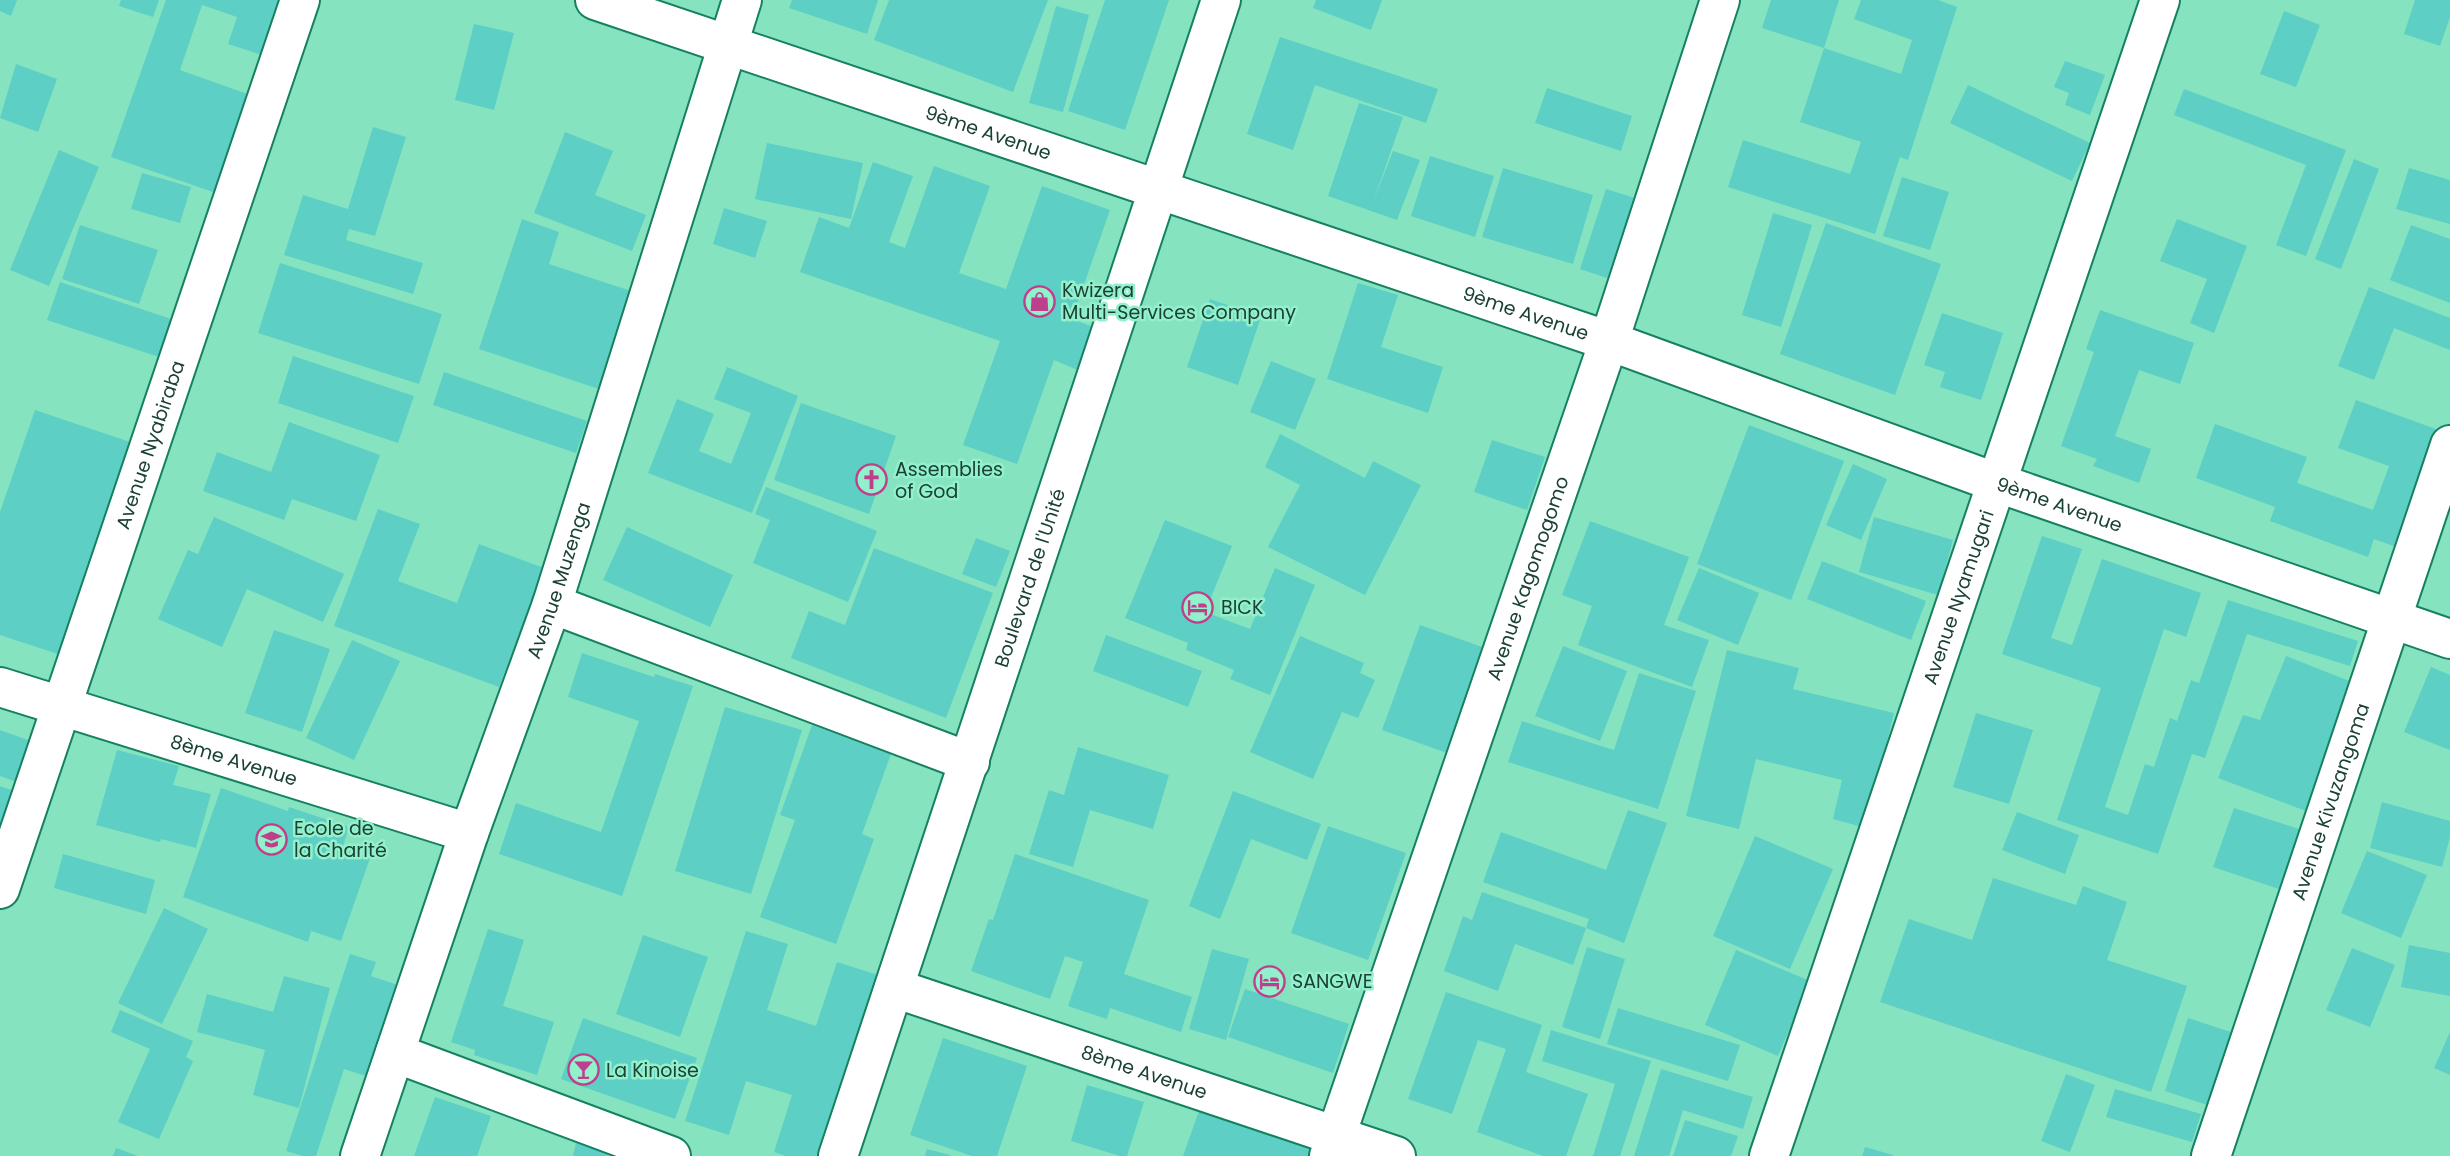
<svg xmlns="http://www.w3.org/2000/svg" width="2450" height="1156" viewBox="0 0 2450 1156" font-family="Poppins,sans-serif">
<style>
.building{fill:#5ecfc5}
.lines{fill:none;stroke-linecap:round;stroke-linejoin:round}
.minor-casing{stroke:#158161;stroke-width:42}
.minor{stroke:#fff;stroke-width:38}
.labels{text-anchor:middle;stroke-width:5;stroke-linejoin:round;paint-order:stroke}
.street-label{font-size:19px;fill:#1a4234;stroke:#92f0cc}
.poi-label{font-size:19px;fill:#1a4234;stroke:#92f0cc;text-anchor:start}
</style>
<rect width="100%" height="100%" fill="#85e3bf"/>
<path class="building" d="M0,0H17L11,16L0,11Z
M121,0H159L153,17L119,6Z
M166,0H292L271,58L228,44L237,17L202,5L180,70L253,96L219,194L111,157Z
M792,0H878L867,34L789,8Z
M889,0H1048L1013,92L874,40Z
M1105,0H1169L1125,130L1068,111Z
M1316,0H1382L1371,30L1313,8Z
M1771,0H1839L1824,48L1762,28Z
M1861,0H1938L1957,7L1908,160L1900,157L1875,234L1728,187L1743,140L1850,174L1861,142L1800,122L1824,48L1901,74L1912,40L1854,19Z
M2415,0H2450V17L2440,46L2404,34Z
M1056,6L1089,15L1063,112L1029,103Z
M2284,11L2320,25L2296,87L2260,74Z
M474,24L514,33L494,110L455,100Z
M1280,37L1438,89L1426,123L1315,85L1293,150L1247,134Z
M2065,61L2105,75L2090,115L2065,105L2069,93L2054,87Z
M16,64L57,79L38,132L0,118Z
M1968,85L2090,143L2072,181L1950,123Z
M1547,88L1632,116L1621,151L1535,123Z
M2184,89L2346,150L2306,256L2276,245L2306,165L2174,115Z
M1359,103L1403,117L1373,202L1393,151L1420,160L1397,220L1328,196Z
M373,127L406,137L375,236L349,229L346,240L423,263L413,294L284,255L303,195L348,209Z
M565,132L613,151L595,195L646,215L632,251L534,213Z
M767,143L863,163L851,219L755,199Z
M59,150L99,167L49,286L10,270Z
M1430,156L1494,176L1475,237L1411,216Z
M2354,159L2379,169L2341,269L2315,259Z
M873,162L913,176L889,242L905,248L934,166L990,186L959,273L1006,289L1042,186L1110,210L1072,319L1096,328L1080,371L1054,360L1017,464L963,445L1000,341L800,272L819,217L849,228Z
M1503,168L1593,195L1573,264L1482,237Z
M2409,168L2450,180V224L2396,209Z
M142,173L191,187L180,223L131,209Z
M1902,177L1949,192L1930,250L1883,236Z
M1606,189L1635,198L1610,279L1580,269Z
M724,208L767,221L755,258L713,244Z
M1773,213L1812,225L1781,327L1742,315Z
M522,219L559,232L549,264L634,292L602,390L479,349Z
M2177,219L2247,246L2214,333L2190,323L2207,279L2160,261Z
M1826,223L1941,264L1895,395L1780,354Z
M80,225L158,250L139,304L62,279Z
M2411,225L2450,239V303L2390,280Z
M280,263L442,314L419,384L258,333Z
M60,282L171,319L159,357L47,320Z
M1358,283L1398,295L1381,347L1443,367L1428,413L1327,379Z
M2369,287L2450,318V350L2394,328L2374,380L2338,366Z
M1210,299L1261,317L1238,385L1187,367Z
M2100,310L2194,343L2180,384L2139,370L2115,436L2151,449L2139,483L2093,466L2097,459L2061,446L2094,352L2086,349Z
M1942,313L2003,333L1981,400L1940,387L1945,372L1924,365Z
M293,356L414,396L398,443L278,403Z
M1271,361L1316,379L1295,430L1250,412Z
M727,367L798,396L752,513L648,473L677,399L714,414L699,451L731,464L751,413L714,399Z
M444,372L587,421L576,453L433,405Z
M2356,400L2444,432L2407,551L2374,539L2368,557L2270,521L2275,507L2196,478L2215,424L2307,457L2297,483L2373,510L2389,466L2338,448Z
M801,403L896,436L869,514L774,480Z
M35,410L136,444L64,656L0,635V512Z
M289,422L380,455L356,521L292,499L284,520L203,491L217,452L271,472Z
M1749,425L1844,461L1791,600L1697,564Z
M1280,434L1365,478L1373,461L1421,485L1365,595L1268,547L1300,485L1265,467Z
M1492,440L1545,457L1527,510L1474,492Z
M1853,464L1887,479L1861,540L1826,525Z
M766,487L877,531L848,602L753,563L770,520L755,514Z
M378,509L420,524L398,581L457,603L479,544L544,568L499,687L334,626Z
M214,517L344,574L323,622L247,589L222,647L158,619L188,550L198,554Z
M1874,517L1953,540L1938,595L1859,572Z
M1165,520L1232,546L1205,612L1250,629L1275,568L1315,585L1270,695L1230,679L1234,670L1186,650L1188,643L1125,618Z
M1590,521L1689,557L1664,625L1709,640L1692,687L1578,645L1592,606L1562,595Z
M627,527L733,575L710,627L603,580Z
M2042,536L2082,549L2051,638L2072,645L2102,559L2201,593L2186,637L2164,629L2105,807L2128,815L2145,764L2154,767L2170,718L2177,721L2191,680L2199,683L2228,600L2358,641L2350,666L2247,634L2205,758L2192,754L2158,854L2057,820L2101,688L2002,654Z
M976,538L1010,551L996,587L962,574Z
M874,548L993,593L946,718L791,658L809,611L845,625Z
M1822,561L1926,601L1911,640L1807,599Z
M1699,568L1759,593L1738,645L1677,620Z
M1420,625L1488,649L1450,754L1382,730Z
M274,630L330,649L302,732L245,713Z
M1106,635L1202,671L1188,707L1093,671Z
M1300,636L1364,663L1360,673L1375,680L1358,718L1342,712L1313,779L1250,752Z
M352,640L400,661L354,760L306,738Z
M1563,646L1627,671L1600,741L1535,716Z
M1727,650L1799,668L1793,689L1894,713L1866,828L1833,819L1842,780L1756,759L1739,829L1686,816Z
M582,653L654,677L655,674L693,686L622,896L499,854L516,803L601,832L639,721L568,697Z
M2286,656L2357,684L2306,811L2218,778L2243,715L2260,720Z
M2431,667L2450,675V750L2404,732Z
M1639,673L1696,691L1658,809L1508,762L1522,721L1614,750Z
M725,707L802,730L751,894L675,871Z
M1976,713L2033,730L2009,804L1953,787Z
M812,725L891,754L862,834L874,839L836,944L760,917L795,820L780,815Z
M0,730L39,744L25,785L0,776Z
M1078,747L1169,775L1153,829L1090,810L1073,867L1029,854L1049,790L1064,795Z
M117,750L179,766L173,785L211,794L196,848L161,839L160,842L96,825Z
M0,786L17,792L0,834Z
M221,788L288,811L289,807L349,827L342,849L370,858L341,941L311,931L308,942L183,897Z
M1233,791L1321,824L1307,860L1251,839L1220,919L1189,906Z
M2382,802L2450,821V837L2442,867L2370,848Z
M2234,808L2305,831L2285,891L2213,867Z
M1628,810L1667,823L1624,943L1586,928L1589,919L1483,882L1501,832L1606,870Z
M2017,812L2079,835L2065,874L2002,850Z
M1328,826L1406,853L1368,960L1291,933Z
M1755,836L1833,869L1790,969L1713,936Z
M2367,851L2427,875L2401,938L2341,913Z
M63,854L155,880L146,914L54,888Z
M1015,854L1149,900L1124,974L1192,997L1181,1032L1110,1008L1107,1019L1068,1006L1083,962L1065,956L1050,999L971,971L989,919L993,920Z
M1993,878L2076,905L2083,886L2127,902L2107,960L2187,986L2151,1092L1880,1002L1909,919L1972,940Z
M1482,892L1586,928L1573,965L1515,944L1498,991L1444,971L1463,916L1472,920Z
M164,908L208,929L162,1024L118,1003Z
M488,929L524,940L503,1006L554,1022L537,1075L474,1055L475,1050L451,1042Z
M746,931L788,944L767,1010L816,1026L837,962L878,975L820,1156H786L774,1152L792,1095L746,1081L729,1135L685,1121Z
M643,935L708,957L680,1037L616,1014Z
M2409,945L2450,953V996L2401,987Z
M1587,947L1625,959L1600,1039L1562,1027Z
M2352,948L2395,965L2370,1027L2326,1010Z
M1212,949L1249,959L1226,1040L1189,1029Z
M1736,950L1810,981L1778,1056L1705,1025Z
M350,954L376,962L371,976L404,987L375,1079L344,1069L316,1156H303L286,1151Z
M284,976L330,988L299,1108L253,1095L265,1050L197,1032L207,994L273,1012Z
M1245,989L1349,1024L1333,1073L1228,1037Z
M1446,992L1542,1025L1526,1072L1588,1094L1566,1156H1543L1477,1132L1506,1049L1478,1040L1452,1114L1408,1099Z
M1618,1008L1740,1045L1728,1081L1607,1044Z
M120,1010L193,1041L186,1057L193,1061L159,1139L118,1122L150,1049L111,1032Z
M583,1018L697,1058L675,1119L561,1079Z
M2188,1018L2237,1034L2213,1107L2165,1091Z
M1551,1030L1651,1061L1620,1156H1593L1615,1084L1542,1061Z
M2450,1032V1075L2434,1068Z
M943,1038L1027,1066L997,1156H972L910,1135Z
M1661,1069L1753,1097L1743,1129L1683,1110L1669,1156H1634Z
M2066,1074L2095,1085L2070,1152L2041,1141Z
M1087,1085L1144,1102L1127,1156H1120L1071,1141Z
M2115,1089L2201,1114L2192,1142L2106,1117Z
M435,1097L491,1116L477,1156H414Z
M1200,1108L1328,1151L1326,1156H1183Z
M1685,1120L1738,1136L1731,1156H1673Z
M576,1143L608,1152L607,1156H573Z
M1865,1147L1893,1155V1156H1862Z
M116,1148L138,1156H113Z
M927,1149L950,1155V1156H925Z"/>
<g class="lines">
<defs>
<g id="minor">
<path id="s1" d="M595,0L1609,341L1995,482L2450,639"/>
<path d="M552,604L970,762"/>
<path id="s2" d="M0,687L469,833"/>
<path id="s3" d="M0,889L300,0"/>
<path id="s4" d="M894,988L1396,1156"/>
<path d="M395,1053L671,1156"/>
<path id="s5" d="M360,1156L469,833L552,604L742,0"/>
<path id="s6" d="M838,1156L1221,0"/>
<path id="s7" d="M1329,1156L1609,341L1720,0"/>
<path id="s8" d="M1769,1156L2160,0"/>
<path id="s9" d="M2211,1156L2450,445"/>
</g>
</defs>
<use href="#minor" class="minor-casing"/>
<use href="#minor" class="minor"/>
</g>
<defs>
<symbol id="shop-ring" viewBox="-11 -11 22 22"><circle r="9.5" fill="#92f0cc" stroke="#be3f8b" stroke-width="1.5"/><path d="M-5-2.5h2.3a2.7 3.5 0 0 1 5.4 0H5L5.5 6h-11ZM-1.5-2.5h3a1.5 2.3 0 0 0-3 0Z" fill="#be3f8b"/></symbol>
<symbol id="church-ring" viewBox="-11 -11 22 22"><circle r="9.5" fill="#92f0cc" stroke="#be3f8b" stroke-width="1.5"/><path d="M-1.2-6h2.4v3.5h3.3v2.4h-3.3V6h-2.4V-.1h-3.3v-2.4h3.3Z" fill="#be3f8b"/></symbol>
<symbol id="hotel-ring" viewBox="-11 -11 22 22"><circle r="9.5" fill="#92f0cc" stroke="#be3f8b" stroke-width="1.5"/><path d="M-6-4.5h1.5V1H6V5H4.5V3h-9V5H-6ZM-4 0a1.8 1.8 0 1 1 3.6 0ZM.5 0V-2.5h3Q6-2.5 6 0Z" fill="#be3f8b"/></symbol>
<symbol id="school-ring" viewBox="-11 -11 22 22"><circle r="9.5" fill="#92f0cc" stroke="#be3f8b" stroke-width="1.5"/><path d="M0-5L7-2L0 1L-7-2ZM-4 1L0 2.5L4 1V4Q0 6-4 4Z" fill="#be3f8b"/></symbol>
<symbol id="bar-ring" viewBox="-11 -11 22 22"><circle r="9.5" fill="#92f0cc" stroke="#be3f8b" stroke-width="1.5"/><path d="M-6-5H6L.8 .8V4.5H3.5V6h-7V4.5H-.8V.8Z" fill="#be3f8b"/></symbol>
</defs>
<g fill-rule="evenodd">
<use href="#shop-ring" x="1022" y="284" width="35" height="35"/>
<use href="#church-ring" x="854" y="462" width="35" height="35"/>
<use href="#hotel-ring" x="1180" y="590" width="35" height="35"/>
<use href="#school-ring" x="254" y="822" width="35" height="35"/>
<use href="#hotel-ring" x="1252" y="964" width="35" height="35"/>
<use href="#bar-ring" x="566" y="1052" width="35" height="35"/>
</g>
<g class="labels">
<g class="street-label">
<text dy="7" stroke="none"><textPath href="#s1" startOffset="415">9ème Avenue</textPath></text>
<text dy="7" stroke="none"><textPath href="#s1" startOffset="982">9ème Avenue</textPath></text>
<text dy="7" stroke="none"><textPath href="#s3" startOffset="469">Avenue Nyabiraba</textPath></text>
<text dy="7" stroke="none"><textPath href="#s1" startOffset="1549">9ème Avenue</textPath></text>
<text dy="7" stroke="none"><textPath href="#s6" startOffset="609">Boulevard de l'Unité</textPath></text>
<text dy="7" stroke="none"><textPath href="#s7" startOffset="611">Avenue Kagomogomo</textPath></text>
<text dy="7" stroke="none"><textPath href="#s5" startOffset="609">Avenue Muzenga</textPath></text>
<text dy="7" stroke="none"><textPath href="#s8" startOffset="590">Avenue Nyamugari</textPath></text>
<text dy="7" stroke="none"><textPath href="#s2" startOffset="245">8ème Avenue</textPath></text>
<text dy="7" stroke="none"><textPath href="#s9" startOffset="374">Avenue Kivuzangoma</textPath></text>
<text dy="7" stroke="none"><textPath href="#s4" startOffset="264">8ème Avenue</textPath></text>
</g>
<g class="poi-label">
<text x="1062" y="297">Kwizera<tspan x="1062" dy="22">Multi-Services Company</tspan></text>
<text x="895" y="476">Assemblies<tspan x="895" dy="22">of God</tspan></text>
<text x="1221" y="614">BICK</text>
<text x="294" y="835">Ecole de<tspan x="294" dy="22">la Charité</tspan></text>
<text x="1292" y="988">SANGWE</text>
<text x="606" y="1077">La Kinoise</text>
</g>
</g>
</svg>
